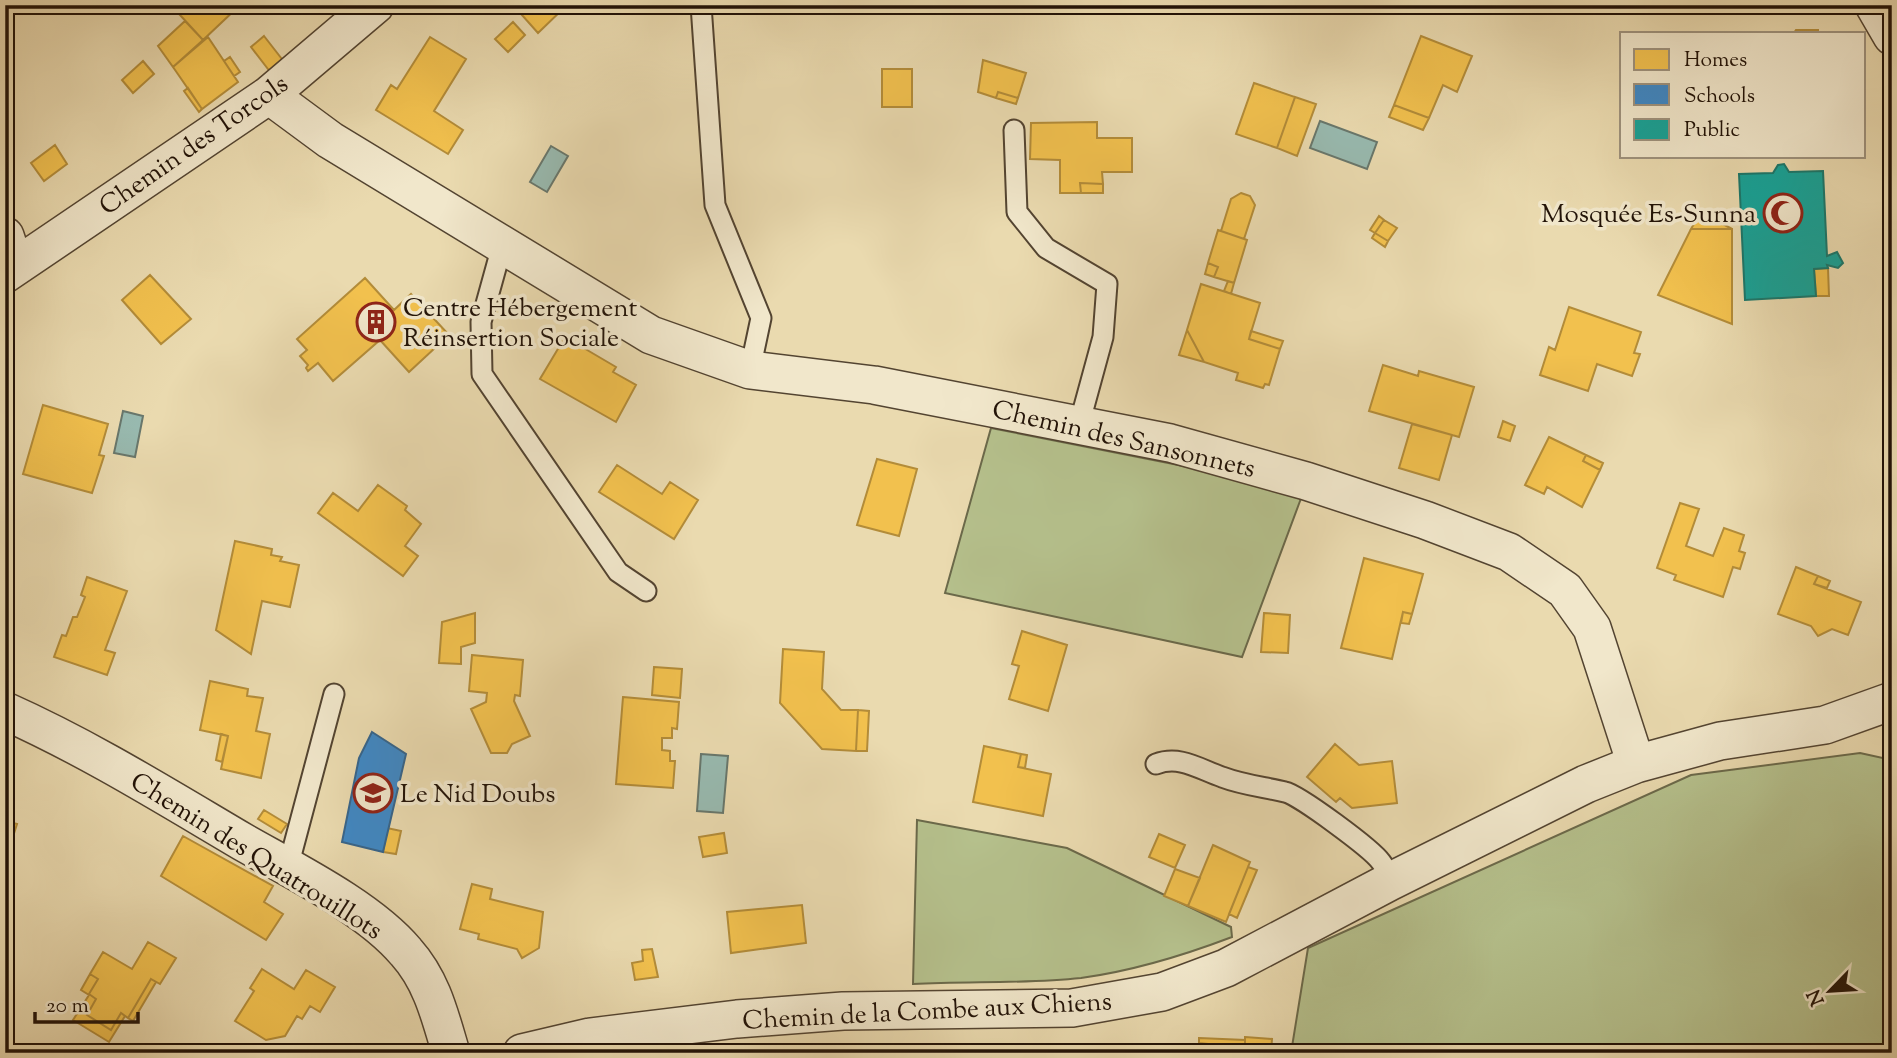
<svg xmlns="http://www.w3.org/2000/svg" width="1897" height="1058" viewBox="0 0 1897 1058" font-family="'Sorts Mill Goudy',serif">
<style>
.green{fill:#b5c08c;stroke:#6b694a;stroke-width:2}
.water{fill:#98bab0;stroke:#68776c;stroke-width:2}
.homes{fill:#f2c14e;stroke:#b38c39;stroke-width:2}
.schools{fill:#3f88c5;stroke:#36658c;stroke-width:2}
.public{fill:#17a398;stroke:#1a786c;stroke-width:2}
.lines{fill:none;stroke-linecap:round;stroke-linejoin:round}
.service-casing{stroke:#534431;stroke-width:23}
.minor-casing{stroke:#534431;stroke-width:40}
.service{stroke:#f1e7cb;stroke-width:19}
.minor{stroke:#f1e7cb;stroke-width:37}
.labels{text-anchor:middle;stroke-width:7;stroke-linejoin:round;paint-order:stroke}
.street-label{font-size:26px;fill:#211207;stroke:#f1e7cb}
.poi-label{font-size:26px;fill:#211207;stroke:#f1e7cb;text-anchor:start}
</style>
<rect width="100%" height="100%" fill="#eadaaf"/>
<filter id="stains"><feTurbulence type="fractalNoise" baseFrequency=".00286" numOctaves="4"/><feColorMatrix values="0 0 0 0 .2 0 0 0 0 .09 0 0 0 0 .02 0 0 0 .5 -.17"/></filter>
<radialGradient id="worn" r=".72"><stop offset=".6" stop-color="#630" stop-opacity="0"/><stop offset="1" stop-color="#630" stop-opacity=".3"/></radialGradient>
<path class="green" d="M991,428L1295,488L1303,493L1242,657L945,593Z
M1860,753L1892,760V1053H1291L1308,948L1691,775Z
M917,820L1067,848L1231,927L1232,937C1182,956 1133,971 1081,978C1026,984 968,981 913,984Z"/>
<path class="water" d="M1320,121L1377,142L1367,169L1310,148Z
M551,146L568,156L547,192L530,182Z
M123,411L143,416L135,457L114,453Z
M701,754L728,756L723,813L697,811Z"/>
<path class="homes" d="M191,5H239V6L203,40L180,15Z
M513,5H567L538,33Z
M185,21L203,40L173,67L158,46Z
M513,22L525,35L508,52L495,39Z
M1796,30H1818V33H1794Z
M264,36L285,63L271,73L251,47Z
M1421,36L1472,56L1457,92L1443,85L1429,118L1394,105Z
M208,37L238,82L202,109L173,67Z
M430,37L466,59L434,111L463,130L448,154L376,110L391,85L397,89Z
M230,57L240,72L234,76L224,61Z
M983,60L1026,73L1018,98L998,92L996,98L978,92Z
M143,61L154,74L133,93L122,80Z
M882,69H912V107H882Z
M1254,83L1295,97L1277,148L1236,134Z
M188,88L202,109L199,112L184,91Z
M998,92L1018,98L1016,104L996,98Z
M1295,97L1316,104L1297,156L1277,148Z
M1394,105L1429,118L1423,130L1389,117Z
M1097,122V138H1132V172H1102L1103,184L1080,183L1081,193H1060V160L1030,159L1031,123Z
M55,145L67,164L44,181L31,163Z
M1080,183L1103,184V193H1081Z
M1241,193L1250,196L1255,205L1244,239L1221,231L1231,199Z
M1701,212L1732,229H1691Z
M1379,216L1384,220L1375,233L1370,230Z
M1384,220L1397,228L1388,241L1375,233Z
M1691,229H1732V324L1658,295Z
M1218,230L1247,240L1234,283L1214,277L1218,267L1208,263Z
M1375,233L1388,241L1385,247L1372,238Z
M1208,263L1218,267L1214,277L1205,274Z
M1828,268L1829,296H1816L1814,269Z
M150,275L191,319L161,344L122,300Z
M365,278L394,310L411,294L449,335L409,372L380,340L333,381L318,363L308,371L306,368L308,365L300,356L307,350L297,339Z
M1228,281L1234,283L1231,294L1224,291Z
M1201,284L1260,303L1249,339L1280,349L1269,385L1265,384L1263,388L1236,380L1238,373L1204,362L1187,330Z
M1569,307L1641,332L1634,353L1640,354L1632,376L1597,364L1588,391L1540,375L1549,347L1555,350Z
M1187,330L1204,362L1179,355Z
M1251,331L1283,341L1280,349L1249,339Z
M565,337L616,367L613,372L636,385L616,422L540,379Z
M1383,365L1418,376L1419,371L1474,387L1459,437L1369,411Z
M43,405L108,424L99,455L104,456L92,493L23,474Z
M1503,421L1515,426L1510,441L1498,437Z
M1412,424L1452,435L1439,480L1399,468Z
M1549,437L1586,455L1583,461L1600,470L1582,507L1547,487L1544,494L1525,485Z
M1586,455L1603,463L1600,470L1583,461Z
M877,459L917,469L899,536L857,525Z
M617,465L662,494L670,482L698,500L674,539L599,492Z
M378,485L407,506L405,510L421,524L405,546L418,556L403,576L318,513L333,493L358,511Z
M1680,503L1699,509L1686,546L1713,556L1724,528L1744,535L1739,551L1745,553L1740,569L1733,567L1723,597L1674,580L1676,575L1657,568Z
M235,541L272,549L271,555L282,557L280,561L299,565L290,607L262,601L251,654L216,630Z
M1364,558L1423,574L1412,614L1403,612L1392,659L1341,648Z
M1796,567L1818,576L1814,584L1861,602L1848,635L1832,629L1818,636L1811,626L1778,614Z
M1818,576L1830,581L1827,588L1814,584Z
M87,577L127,591L105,650L115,653L107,675L54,657L62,635L66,636L73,617H77L85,597L81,595Z
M1403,612L1412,614L1409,624L1401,623Z
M475,613V643L461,647V664L439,663L442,622Z
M1264,613L1290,615L1288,653L1261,652Z
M1022,631L1067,645L1048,711L1009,699L1019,666L1012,664Z
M783,649L824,652L822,689L841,710H858L856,751L822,749L780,703Z
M472,655L523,660L520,696L515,695L514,701L530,736L512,744L507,753H491L471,709L486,702L487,693L469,691Z
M654,667L682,669L680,698L652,695Z
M210,681L248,689L247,696L263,698L256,731L270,734L261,778L221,769L228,736L200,730Z
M623,697L679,702L677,729L672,728V738H662V750L670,751V761H675L673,788L616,784Z
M858,710L869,711L867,751H856Z
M221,734L228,736L222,762L216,760Z
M1335,744L1359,765L1392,761L1397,803L1352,808L1340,798L1336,802L1307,777Z
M984,746L1021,754L1018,767L1051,774L1043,816L973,802Z
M1021,754L1027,755L1025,768L1018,767Z
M264,810L287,824L281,833L258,819Z
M5,821L17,824L5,862Z
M387,828L401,831L396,854L383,852Z
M724,833L727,853L703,857L699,837Z
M1159,834L1185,845L1175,868L1149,857Z
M183,836L273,886L264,902L283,914L266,940L161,876Z
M1213,845L1250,862L1226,922L1188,906Z
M1248,867L1257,870L1237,918L1229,914Z
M1175,869L1200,878L1188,906L1164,896Z
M472,884L492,889L490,899L543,912L539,948L522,958L517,949L478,939L479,934L460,929Z
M802,905L806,943L731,953L727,912Z
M148,942L176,958L160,984L151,979L128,1018L121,1013L111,1030L87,1015L96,999L89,994L98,979L90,974L103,952L132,969Z
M652,949L658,977L635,980L632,963L643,961L642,950Z
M262,969L294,989L306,970L335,987L320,1012L310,1006L302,1019L297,1016L285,1036L266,1040L235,1021L254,991L250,988Z
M90,974L98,979L89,994L96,999L87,1015L111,1030L121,1013L125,1016L109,1042L73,1020L89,995L81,990Z
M151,979L156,982L133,1021L128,1018Z
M1245,1037L1272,1039L1271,1053H1198L1199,1043L1245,1048Z
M1199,1038L1245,1040V1048L1199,1043Z"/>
<path class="schools" d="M372,732L406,754L383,852L342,842L359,758Z"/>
<path class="public" d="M1784,164L1789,172L1823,171L1827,256L1837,252L1843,263L1838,268L1827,265L1828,268L1814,269L1816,296L1745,300L1739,174L1773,173L1778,165Z"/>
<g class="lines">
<defs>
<path id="service" d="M701,5L715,205L761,318L750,370
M1014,130L1017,212L1046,248L1107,284L1103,337L1079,425
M502,246L481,322L482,374L618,572L646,591
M1156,764C1180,755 1199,769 1222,777C1243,785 1264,787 1285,792C1299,795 1372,849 1381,862C1385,867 1388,875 1391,881
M288,867L334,694"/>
<path id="minor" d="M1874,5L1892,36
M269,95L330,140L651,335L750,370L874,385L1170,443L1306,481L1425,520L1509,552L1565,590L1592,628L1636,764
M5,236L15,266
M5,274L269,95L375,5
M5,711C88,748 165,796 243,842C294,871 369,908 406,952C432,981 440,1016 451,1053
M522,1053L590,1037L737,1019L843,1011L1072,1008L1162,992L1226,968L1391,881L1586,784L1636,764L1720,741L1825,725L1892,701"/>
</defs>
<use href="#service" class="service-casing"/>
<use href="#minor" class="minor-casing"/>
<use href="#service" class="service"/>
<use href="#minor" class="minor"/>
</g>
<defs>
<symbol id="mosque-ring" viewBox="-11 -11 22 22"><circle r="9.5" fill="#f1e7cb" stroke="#8f2418" stroke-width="1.5"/><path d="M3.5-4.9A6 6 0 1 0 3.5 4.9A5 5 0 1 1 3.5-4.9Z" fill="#8f2418"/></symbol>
<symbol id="building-ring" viewBox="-11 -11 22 22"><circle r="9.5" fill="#f1e7cb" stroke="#8f2418" stroke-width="1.5"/><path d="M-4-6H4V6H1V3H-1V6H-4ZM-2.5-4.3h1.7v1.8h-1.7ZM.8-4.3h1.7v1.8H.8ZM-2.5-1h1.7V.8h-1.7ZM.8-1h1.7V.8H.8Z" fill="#8f2418"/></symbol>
<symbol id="school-ring" viewBox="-11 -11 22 22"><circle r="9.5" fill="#f1e7cb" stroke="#8f2418" stroke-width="1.5"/><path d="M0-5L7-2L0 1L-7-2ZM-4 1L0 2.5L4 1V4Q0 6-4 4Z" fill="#8f2418"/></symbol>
</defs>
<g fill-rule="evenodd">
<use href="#mosque-ring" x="1761" y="191" width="44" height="44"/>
<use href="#building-ring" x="354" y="300" width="44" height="44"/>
<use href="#school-ring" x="351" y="771" width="44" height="44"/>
</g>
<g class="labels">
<g class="street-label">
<text transform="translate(193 144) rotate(-35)" y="9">Chemin des Torcols</text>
<text transform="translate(1124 438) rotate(13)" y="9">Chemin des Sansonnets</text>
<text transform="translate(257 855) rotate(32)" y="9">Chemin des Quatrouillots</text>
<text transform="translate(927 1010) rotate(-3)" y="9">Chemin de la Combe aux Chiens</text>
</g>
<g class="poi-label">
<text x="1756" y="222" text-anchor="end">Mosquée Es-Sunna</text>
<text x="403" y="316">Centre Hébergement<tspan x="403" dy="30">Réinsertion Sociale</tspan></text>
<text x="400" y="802">Le Nid Doubs</text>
</g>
</g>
<rect width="1897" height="1058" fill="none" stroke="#eadaaf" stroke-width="28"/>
<rect x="7" y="7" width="1883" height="1044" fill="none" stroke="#211207" stroke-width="3.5"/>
<rect x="14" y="14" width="1869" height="1030" fill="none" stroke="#211207" stroke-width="2"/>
<rect x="1620" y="32" width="245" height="126" fill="#f1e7cb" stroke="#9e927d" stroke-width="2"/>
<rect x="1634" y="49" width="35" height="21" fill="#f2c14e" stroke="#9e927d" stroke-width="2"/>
<text x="1684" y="66" font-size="21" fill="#211207">Homes</text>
<rect x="1634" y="84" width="35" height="21" fill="#3f88c5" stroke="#9e927d" stroke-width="2"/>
<text x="1684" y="102" font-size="21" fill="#211207">Schools</text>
<rect x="1634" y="119" width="35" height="21" fill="#17a398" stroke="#9e927d" stroke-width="2"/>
<text x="1684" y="136" font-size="21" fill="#211207">Public</text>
<g transform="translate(1830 991) rotate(245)" stroke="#f1e7cb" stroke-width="5" paint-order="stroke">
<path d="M0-5L12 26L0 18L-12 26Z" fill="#211207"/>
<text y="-10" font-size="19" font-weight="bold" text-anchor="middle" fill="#211207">N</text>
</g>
<path d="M35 1012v10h103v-10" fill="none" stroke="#211207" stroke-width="3.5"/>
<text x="46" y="1012" font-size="21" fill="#211207" stroke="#f1e7cb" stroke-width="5" paint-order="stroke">20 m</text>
<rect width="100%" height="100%" filter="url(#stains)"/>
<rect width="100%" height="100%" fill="url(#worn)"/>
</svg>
